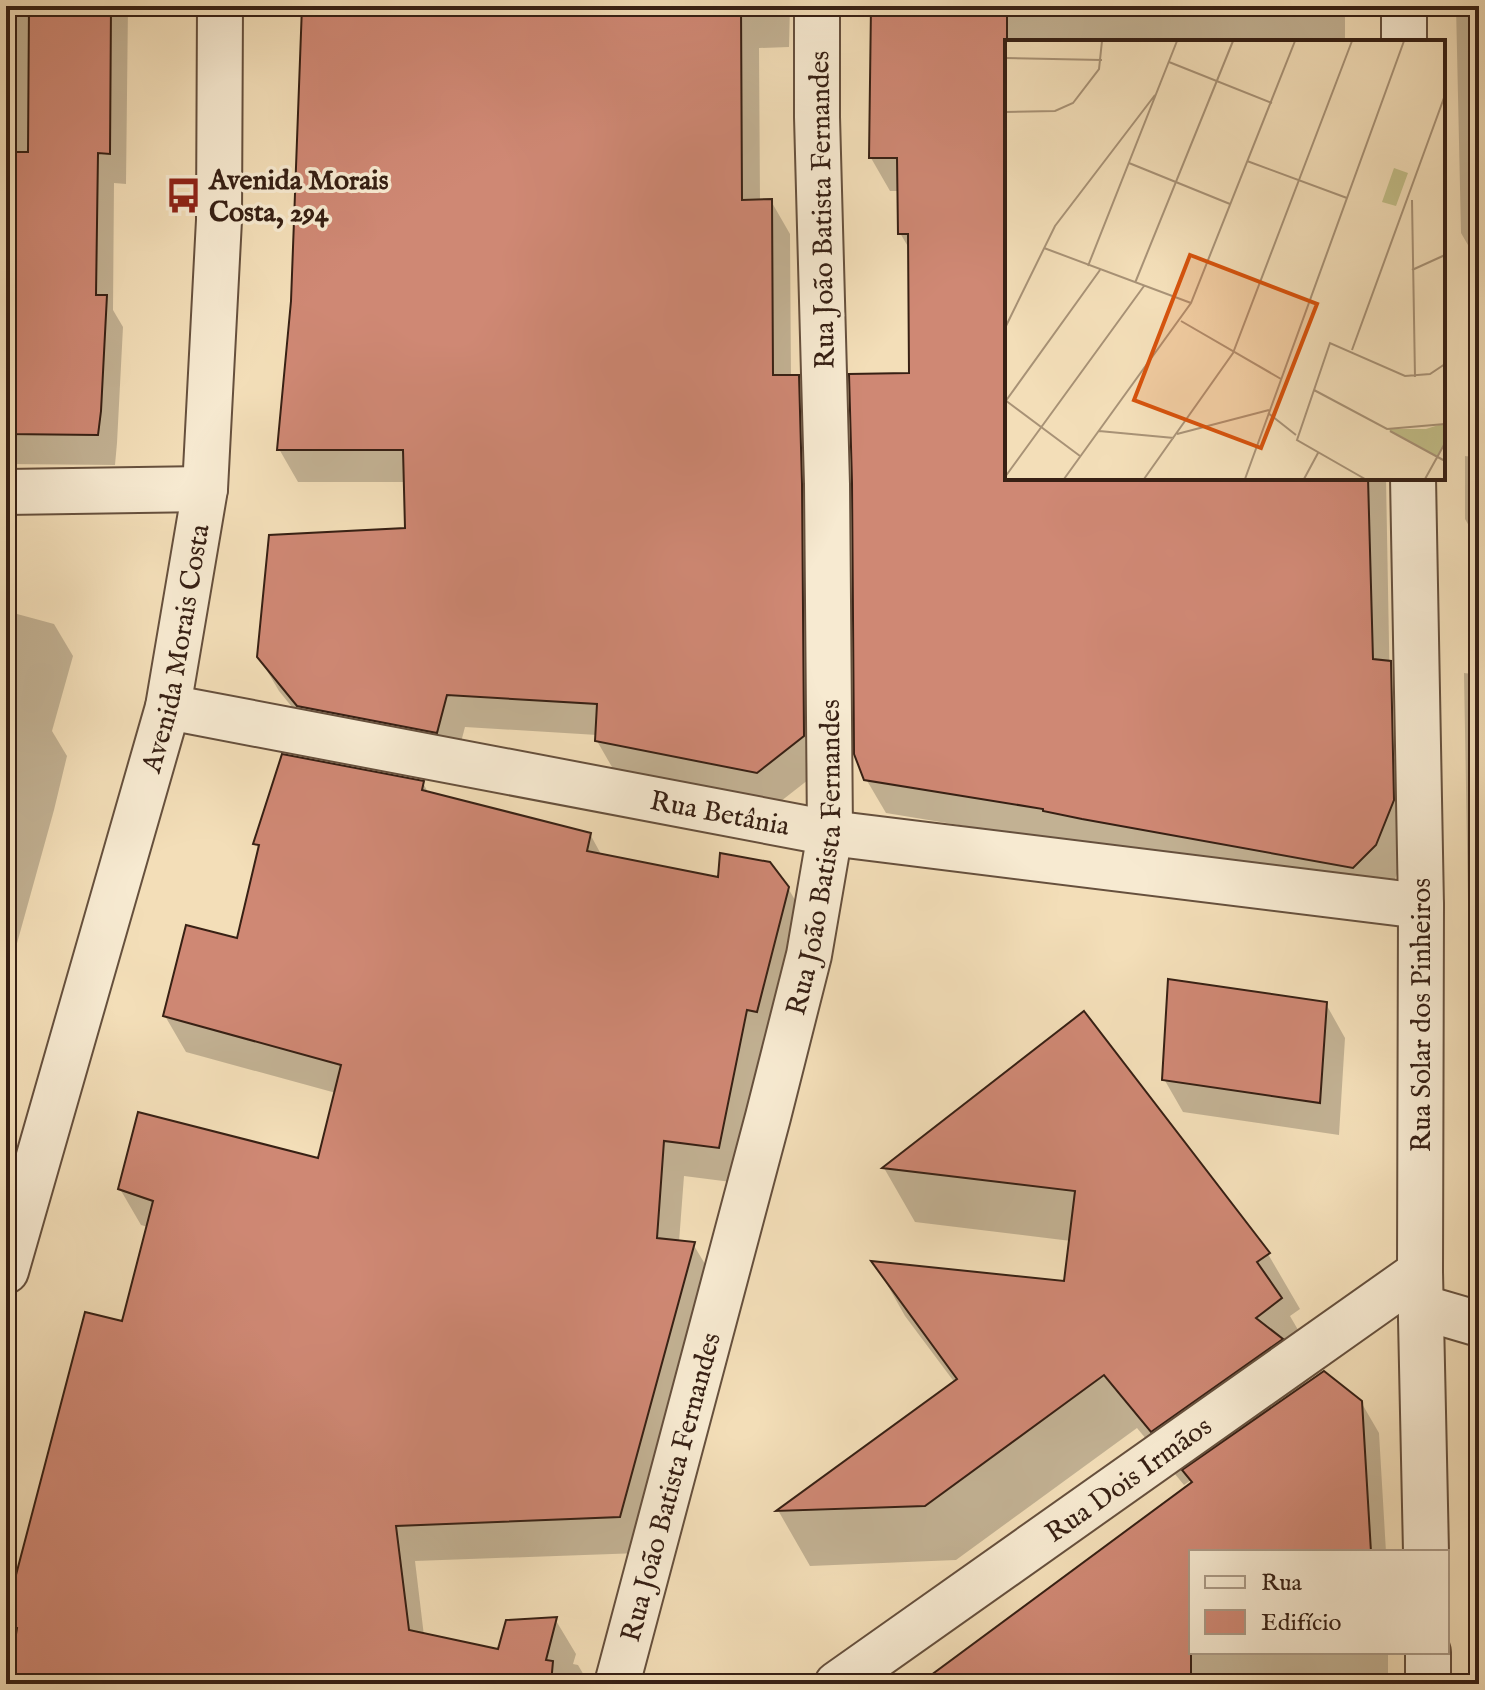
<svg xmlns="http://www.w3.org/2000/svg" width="1485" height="1690" viewBox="0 0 1485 1690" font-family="'IM FELL English',serif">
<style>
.shadow{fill:#0003}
.building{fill:#cf8874;stroke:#372014;stroke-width:2}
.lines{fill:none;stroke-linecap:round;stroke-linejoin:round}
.minor-casing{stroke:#66503d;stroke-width:48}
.minor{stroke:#f7ead1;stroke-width:44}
.labels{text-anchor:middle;stroke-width:7;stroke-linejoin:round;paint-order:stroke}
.poi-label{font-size:28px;font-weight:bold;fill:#372014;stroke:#f7ead1;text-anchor:start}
.street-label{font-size:28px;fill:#372014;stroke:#f7ead1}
.inset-road{fill:none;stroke:#a89276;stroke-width:2}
.view{fill:#d6530d;fill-opacity:0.15;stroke:#d6530d;stroke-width:4}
.inset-edge{fill:none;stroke:#372014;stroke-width:4}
</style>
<rect width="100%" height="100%" fill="#f3deb8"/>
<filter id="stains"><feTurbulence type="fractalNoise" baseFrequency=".0025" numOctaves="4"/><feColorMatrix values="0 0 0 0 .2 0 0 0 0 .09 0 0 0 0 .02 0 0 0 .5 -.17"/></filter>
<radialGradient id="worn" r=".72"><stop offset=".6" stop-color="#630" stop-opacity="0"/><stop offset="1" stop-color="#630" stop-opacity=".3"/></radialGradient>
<path class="shadow" d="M6,6H128L126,184L114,183L113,310L123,327L117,443L115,465L6,464Z
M304,6H790L789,47L759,48L760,201H771L790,234L791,377H798L817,410L822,769L776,805L616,774L597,741V735L465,727L455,765L318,739L279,691L259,657L407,530L406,482H298L279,449L293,301Z
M873,6H1345V42H1007V478H1386L1391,753L1411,786L1412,835L1395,879L1372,900L1063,842L886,813L866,779L911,375L910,250L900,233L899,191H890L871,158Z
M1456,6H1479V264L1461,233Z
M1479,423V543L1465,519V456L1473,457Z
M6,611L54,624L73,656L52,731L67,756L54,810L6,983Z
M1479,645V1031L1470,1016L1464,673L1473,674Z
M423,783L429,794L590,834L602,856L720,879L788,888L809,924L739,1183L684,1176L679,1242L693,1244L714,1279L640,1553L415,1561L424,1636L499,1652L555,1619L576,1654L573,1664L578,1665L589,1684H10L17,1644L6,1626V1621L123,1324L148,1227L141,1225L120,1189L319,1160L336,1093L186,1052L165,1016L239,941L260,851L256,843Z
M1326,1004L1345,1038L1339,1135L1183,1112L1164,1079Z
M1083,1013L1268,1254L1300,1309L1290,1316L1312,1354L1296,1366L1307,1385L1361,1402L1379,1433L1386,1552H1191V1652H1388V1684H922L1199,1479L1197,1476L1184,1485L1137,1428L956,1560L810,1566L779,1512L955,1383L905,1316L875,1263L1066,1283L1071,1241L915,1222L884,1168Z
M1479,1111V1225L1477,1221V1119Z"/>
<path class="building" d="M29,6H111L110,154L98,153L96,295H107L101,411L98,435L6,434V152H28Z
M302,6H741L742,200L772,199L773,375H799L802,484L804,736L757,773L595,741L597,704L447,695L437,733L297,706L257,657L269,535L405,528L403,450H277L291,301Z
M871,6H1007V478H1368L1373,659L1391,661L1394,800L1376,845L1353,868L1082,819L1043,811V809L864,780L854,754L852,483L849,374L909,373L908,234H898L897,158H869Z
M282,754L424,781L422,790L591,833L587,851L718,877L720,853L770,862L789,887L757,1012L747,1010L719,1148L664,1141L657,1238L695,1242L620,1517L396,1526L409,1630L498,1649L506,1620L557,1617L546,1660L553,1661L551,1684H8L17,1628L6,1625V1613L85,1312L122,1321L153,1201L118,1189L138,1112L318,1158L341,1065L163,1016L186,925L237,938L259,845L253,844Z
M1168,979L1327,1002L1320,1103L1162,1080Z
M1084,1011L1270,1253L1257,1262L1282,1298L1256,1318L1283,1339L1151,1432L1104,1375L925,1506L776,1511L957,1379L871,1261L1064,1281L1075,1191L882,1168Z
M1324,1371L1362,1401L1371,1552H1191V1684H919L1192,1482L1182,1470Z"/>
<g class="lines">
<defs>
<g id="minor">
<path d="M1404,6V42"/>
<path d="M1413,478L1421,906L1420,1272L1426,1552"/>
<path d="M6,492L205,489"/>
<path id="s1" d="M168,707L830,833L1421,906"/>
<path id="s2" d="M6,1271L168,707L205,489L219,220L220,6"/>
<path d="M1421,1307L1479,1324"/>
<path d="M1428,1652V1684"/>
<path id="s3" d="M617,1684L768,1117L809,955L830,833L827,484L817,117V6"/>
<path id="s4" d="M837,1684L1420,1272"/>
</g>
</defs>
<use href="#minor" class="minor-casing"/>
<use href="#minor" class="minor"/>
</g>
<defs>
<symbol id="bus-bare" viewBox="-9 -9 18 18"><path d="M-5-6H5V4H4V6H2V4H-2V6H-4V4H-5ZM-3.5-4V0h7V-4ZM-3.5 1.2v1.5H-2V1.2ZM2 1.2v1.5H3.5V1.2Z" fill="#8f2418" stroke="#f7ead1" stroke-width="2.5" paint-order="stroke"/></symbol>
</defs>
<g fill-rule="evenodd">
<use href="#bus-bare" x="158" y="170" width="51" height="51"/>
</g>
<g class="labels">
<g class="poi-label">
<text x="209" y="189">Avenida Morais<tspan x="209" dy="32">Costa, 294</tspan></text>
</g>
<g class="street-label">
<text transform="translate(821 210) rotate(-91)" y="10">Rua João Batista Fernandes</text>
<text dy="10" stroke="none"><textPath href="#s2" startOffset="646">Avenida Morais Costa</textPath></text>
<text dy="10" stroke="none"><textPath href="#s1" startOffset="562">Rua Betânia</textPath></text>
<text dy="10" stroke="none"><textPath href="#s3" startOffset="852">Rua João Batista Fernandes</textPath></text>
<text transform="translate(1420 1015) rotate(-90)" y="10">Rua Solar dos Pinheiros</text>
<text dy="10" stroke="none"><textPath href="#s4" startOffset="356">Rua Dois Irmãos</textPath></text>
<text dy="10" stroke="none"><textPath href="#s3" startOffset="204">Rua João Batista Fernandes</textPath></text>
</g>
</g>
<g transform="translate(1005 40)">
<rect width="440" height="440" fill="#f3deb8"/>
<path d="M389,128L403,133L391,166L377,162ZM440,383V402L433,417L382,389H421Z" fill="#c3bf89"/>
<path class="inset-road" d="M0,18L97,20M164,22L267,63M0,72L50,71L68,63L94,29L97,1M242,121L342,158M124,123L225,164M407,160L410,337M39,208L186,263M83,226L172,1M407,230L440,215M130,243L228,1M176,281L276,339M0,288L50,186L150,55M347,310L440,55M309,350L382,389L440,384M0,360L75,416M0,362L95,230M263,373L291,395M94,391L169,398M385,391L440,421M172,394L264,370M0,437L139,246M59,439L186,263L290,1M139,439L228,313L347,1M240,439L399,1M299,439L313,413M360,439L292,400L325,303L400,336L425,334L440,324M420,439L440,403"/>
<path class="view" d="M185,215L312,264L256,408L129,360Z"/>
<rect width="440" height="440" class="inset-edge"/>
</g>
<rect width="1485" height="1690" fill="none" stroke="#f3deb8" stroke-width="32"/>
<rect x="8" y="8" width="1469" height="1674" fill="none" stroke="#372014" stroke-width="4"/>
<rect x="16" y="16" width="1453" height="1658" fill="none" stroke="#372014" stroke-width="2"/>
<rect x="1189" y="1550" width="260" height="104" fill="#f7ead1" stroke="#aa9985" stroke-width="2"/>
<rect x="1205" y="1576" width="40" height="12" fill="#f7ead1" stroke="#aa9985" stroke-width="2"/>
<text x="1261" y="1590" font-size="24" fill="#372014">Rua</text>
<rect x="1205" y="1610" width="40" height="24" fill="#cf8874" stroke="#aa9985" stroke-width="2"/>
<text x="1261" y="1630" font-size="24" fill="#372014">Edifício</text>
<rect width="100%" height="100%" filter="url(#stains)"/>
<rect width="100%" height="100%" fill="url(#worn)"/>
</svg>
